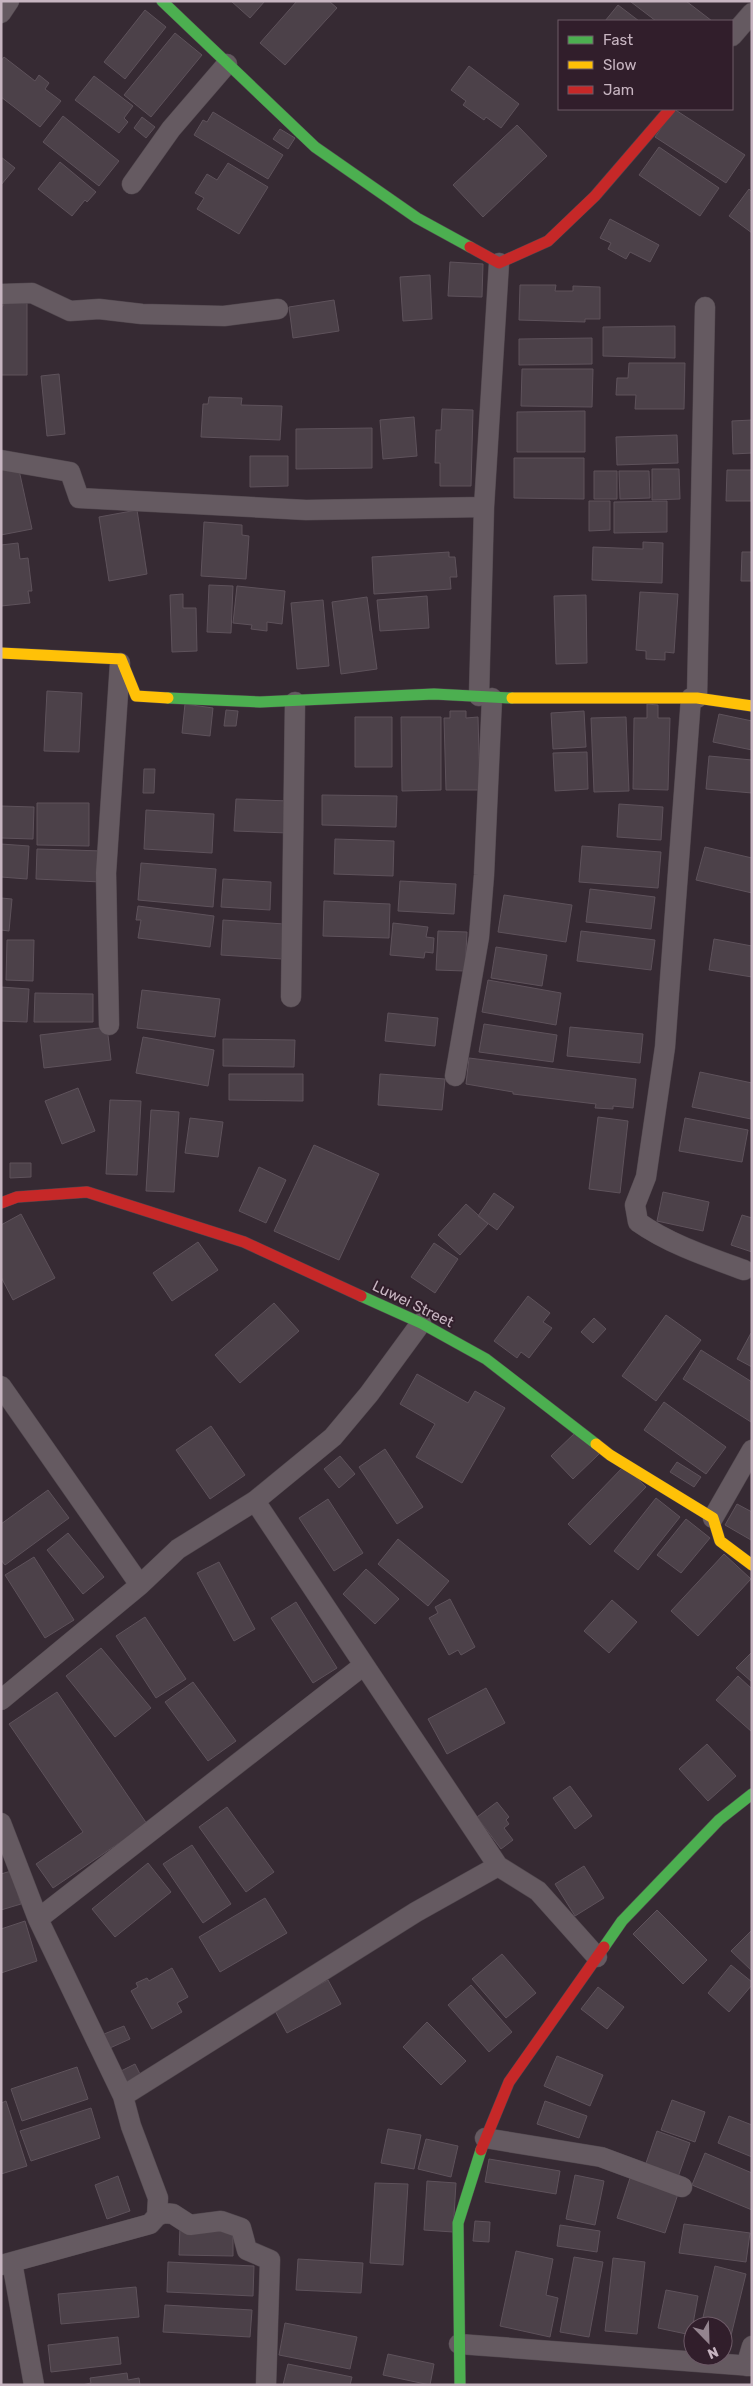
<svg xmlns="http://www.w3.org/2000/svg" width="753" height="2386" viewBox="0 0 753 2386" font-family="Rubik,sans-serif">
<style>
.building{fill:#4c4149;stroke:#5e525b}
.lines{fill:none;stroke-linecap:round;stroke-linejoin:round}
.street-casing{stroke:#50464d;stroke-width:21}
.fast-casing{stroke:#50464d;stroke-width:12}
.slow-casing{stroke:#50464d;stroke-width:12}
.jam-casing{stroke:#50464d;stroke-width:12}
.street{stroke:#655a61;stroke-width:20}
.fast{stroke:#4caf50;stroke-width:11}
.slow{stroke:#ffc107;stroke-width:11}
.jam{stroke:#c62828;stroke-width:11}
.labels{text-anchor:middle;stroke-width:4;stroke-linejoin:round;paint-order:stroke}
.street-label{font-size:15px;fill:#c7b5c1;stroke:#311e2b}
</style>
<rect width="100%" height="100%" fill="#362a33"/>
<path class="building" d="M231,1H265L250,18Z
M297,1H329L337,8L285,65L260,43Z
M686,1L712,21H656L631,2Z
M618,5L639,21H605Z
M145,10L166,27L125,79L104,62Z
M175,33L202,55L151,117L124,95Z
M4,57L35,81L39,75L49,83L45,89L61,101L40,127L1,97V61Z
M469,66L519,104L501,128L486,117L484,120L463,105L466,101L451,90Z
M94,76L133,106L124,118L128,122L119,133L75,100Z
M674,109L745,155L726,183L655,137Z
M213,112L283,155L268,179L194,135L203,120L207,122Z
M63,116L119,161L99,186L43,142Z
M142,117L155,127L146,138L134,128Z
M517,125L547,156L483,217L453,185Z
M280,129L295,138L288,149L273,139Z
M659,147L719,188L700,216L639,175Z
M1,157L15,168L1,185Z
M60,162L96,192L87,202L85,200L72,216L38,189Z
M228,163L268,187L239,234L197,209L204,198L195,193L207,174L217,180Z
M749,189L752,192V233L729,216Z
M610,219L659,245L650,262L630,252L626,259L608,249L611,243L600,238Z
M450,262L483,264L482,297L448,296Z
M430,275L432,319L403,321L400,277Z
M520,285H556L555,291H573V286L600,287V319H585V322L519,320Z
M334,300L339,331L293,338L289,307Z
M3,303H27V375H1V306H3Z
M675,326V358L603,356V327Z
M592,338V364L519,365V339Z
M629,363H685L684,409H635L636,395H616L617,378H628Z
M522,369H593L592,407L521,406Z
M59,374L65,434L47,436L41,376Z
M209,397L242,398L241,405L282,406L280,440L201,437L203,404H208Z
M442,409L473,410L471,486H440V463H435L436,430H441Z
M585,411V452H517V412Z
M414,417L417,456L383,459L380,420Z
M752,420V453L733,454L732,421Z
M372,428V468L296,469V429Z
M677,435L678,463L617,465L616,437Z
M250,456H288V486L250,487Z
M514,458H584V499L514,498Z
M17,461L32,529L1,535V465Z
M652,469H679L680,499L652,500Z
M727,470H752V501H726Z
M594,471H617V499H594Z
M619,471H649L650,498L620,499Z
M589,501H610V530L589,531Z
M667,501V532L614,533V502Z
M137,510L147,574L109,581L99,517Z
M204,522L242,525V535L249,536L246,579L201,576Z
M643,542L663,543L662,583L592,580L593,547L643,549Z
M18,543L20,559L28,558L32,591H28L30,603L1,606V545Z
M449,552V557H455L457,577H450L451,589L374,594L372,557Z
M742,552H752V581H741Z
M209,585L233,586L231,633L207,632Z
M237,586L285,591L282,624L267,622V631L251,629L252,625L233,623Z
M640,592L678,594L674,653L665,652V660L646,659V651L636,650Z
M183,594V608H196L197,651L172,652L170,595Z
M586,595L587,663L556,664L554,596Z
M427,596L429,628L380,631L377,600Z
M367,597L377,669L341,674L332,602Z
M323,600L329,666L297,669L291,603Z
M47,691L82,693L79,752L44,751Z
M185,704L213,708L210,736L182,733Z
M647,704L658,705V718H670L668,790L633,789L634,718H647Z
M226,710L238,711L236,726H224Z
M450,711H466V718L478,717L480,790H446L444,718H450Z
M584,711L586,747L553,749L551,713Z
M719,714L752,721V750L713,742Z
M355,717H392V767H355Z
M401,717H441V790L402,791Z
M626,717L629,791L594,792L591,718Z
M587,752L588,789L555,791L553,753Z
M709,756L752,760V793L706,789Z
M144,769H155L154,793H143Z
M322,795L397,796L396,827L322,825Z
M236,799L289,801L288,833L234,831Z
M37,803H89V846L37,845Z
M619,804L663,807L661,840L617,837Z
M1,806L34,807L33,839L1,838Z
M146,810L214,814L212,853L144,849Z
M335,839L394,841L393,876L334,874Z
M1,844L29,846L27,879L1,877Z
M582,846L661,852L658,888L579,882Z
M705,847L752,858V893L696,880Z
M37,849L103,851L101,882L36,879Z
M141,863L216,869L213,907L138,900Z
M223,879L271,882L270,910L221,907Z
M400,881L456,884L454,914L398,911Z
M590,889L655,897L651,929L586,922Z
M504,895L572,905L566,942L498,932Z
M1,898L12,899L9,931L1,930Z
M324,901L390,904L389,938L323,936Z
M138,906L214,916L210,947L138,938L141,920H136Z
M223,920L300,925L298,960L221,955Z
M393,923L428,927L426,937L434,938L433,953L425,952L424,958L390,955Z
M438,931L467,932L465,971L436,970Z
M581,931L655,940L651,970L577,961Z
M714,939L752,946V977L709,970Z
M7,940H34L33,981L6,980Z
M496,947L547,955L542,986L491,978Z
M488,980L561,993L556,1025L482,1012Z
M1,987L29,989L27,1022L1,1021Z
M142,990L220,999L215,1037L137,1028Z
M35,993L93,994V1022H34Z
M388,1013L438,1018L435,1046L385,1041Z
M484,1024L557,1035L553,1062L479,1052Z
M107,1027L111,1060L44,1068L40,1035Z
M570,1027L643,1034L640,1063L567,1056Z
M143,1037L214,1050L208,1086L136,1073Z
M223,1039L295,1040L294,1067L223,1066Z
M469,1058L636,1079L633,1108L613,1106V1109L595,1108L596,1104L513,1094V1092L466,1084Z
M700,1072L752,1083L751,1119L692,1107Z
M229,1074H303V1101L229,1100Z
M380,1074L445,1079L442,1110L378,1105Z
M78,1088L95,1131L62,1144L45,1101Z
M110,1100L141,1101L137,1175L106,1174Z
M151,1110L179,1112L174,1192L146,1191Z
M598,1117L628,1121L620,1193L589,1189Z
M190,1118L223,1122L218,1157L185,1153Z
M685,1118L748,1130L742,1162L679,1151Z
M314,1145L379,1174L339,1260L274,1231Z
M10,1163H31V1177L10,1178Z
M259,1167L286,1180L266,1223L239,1211Z
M663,1192L709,1202L703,1231L657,1221Z
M494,1193L514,1207L497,1230L478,1216Z
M466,1204L488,1224L460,1255L438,1235Z
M21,1214L55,1278L13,1300L1,1277V1225Z
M742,1215L752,1218V1252L731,1245Z
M198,1242L218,1270L172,1301L153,1273Z
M434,1243L458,1259L435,1293L411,1277Z
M528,1296L550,1313L543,1322L552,1328L529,1358L521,1352L517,1358L494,1341Z
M274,1303L299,1331L240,1383L215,1355Z
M666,1315L701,1340L656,1401L622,1376Z
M594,1318L606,1329L593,1343L581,1332Z
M751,1333L752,1334V1367L737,1359Z
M701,1350L752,1382L751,1422L683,1379Z
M417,1374L468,1403L475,1391L505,1408L462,1483L416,1457L435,1424L400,1404Z
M664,1402L726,1447L706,1474L644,1430Z
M211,1426L245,1475L210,1499L176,1450Z
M577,1431L599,1454L573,1479L551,1456Z
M385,1449L423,1507L397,1524L359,1467Z
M340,1456L355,1474L339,1488L324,1469Z
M677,1462L701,1477L694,1487L670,1472Z
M624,1466L646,1487L590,1545L568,1524Z
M48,1490L69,1518L5,1565L1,1560V1524Z
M656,1498L680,1517L638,1570L614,1551Z
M328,1499L363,1553L334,1571L299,1518Z
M737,1504L752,1512L751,1540L725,1525Z
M686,1519L710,1538L681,1573L657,1555Z
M68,1533L104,1577L83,1594L47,1550Z
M398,1539L449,1581L428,1606L378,1564Z
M724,1554L751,1579L698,1636L671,1611Z
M34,1557L74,1620L45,1638L5,1575Z
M219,1562L255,1629L234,1641L197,1573Z
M366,1569L399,1599L375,1624L343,1594Z
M450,1599L475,1647L461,1655L458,1650L449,1655L429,1618L438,1613L435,1607Z
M612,1600L637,1622L609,1653L584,1631Z
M296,1602L337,1668L313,1683L271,1618Z
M145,1617L186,1679L156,1698L116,1636Z
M101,1648L151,1708L115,1737L66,1676Z
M752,1652V1682L736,1668Z
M738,1676L752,1689V1732L716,1700Z
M193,1682L236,1741L208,1761L165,1702Z
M486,1688L505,1723L447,1754L428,1719Z
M57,1692L147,1824L53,1888L36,1864L83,1832L9,1724Z
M707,1744L736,1776L708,1801L679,1769Z
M570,1786L592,1816L575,1829L553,1798Z
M497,1802L509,1817L506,1820L509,1824L504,1828L513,1840L501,1849L477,1817Z
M227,1807L274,1872L246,1892L199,1827Z
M192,1845L231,1904L203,1923L163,1864Z
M148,1863L171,1892L115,1937L92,1909Z
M584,1866L604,1898L575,1916L555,1884Z
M11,1871L21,1904L1,1910V1874Z
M265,1898L287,1933L220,1972L199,1937Z
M657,1910L707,1960L683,1984L633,1934Z
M25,1921L37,1961L1,1973V1929Z
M752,1930V1971L731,1951Z
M502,1954L536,1993L506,2018L472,1979Z
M731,1965L752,1982V1985L729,2012L708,1993Z
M172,1968L188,1997L177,2003L182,2012L152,2029L131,1991L138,1987L136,1983L147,1978L149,1981Z
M328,1980L341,2004L287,2033L274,2009Z
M471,1985L512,2032L489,2052L448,2005Z
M598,1987L624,2007L607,2029L581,2009Z
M427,2022L466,2061L441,2085L403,2047Z
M124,2026L130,2039L110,2048L104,2034Z
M557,2056L603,2075L590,2106L544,2086Z
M135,2064L142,2078L124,2087L117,2073Z
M77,2067L88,2099L22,2121L11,2089Z
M672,2100L705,2112L695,2142L661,2130Z
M6,2101L27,2166L1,2174V2103Z
M545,2101L587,2116L579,2138L537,2124Z
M91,2108L100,2138L31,2161L20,2131Z
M729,2116L752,2125V2157L718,2143Z
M388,2129L421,2135L414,2169L381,2163Z
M657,2131L690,2143L677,2180L644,2169Z
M426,2139L458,2146L451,2177L418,2169Z
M705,2153L752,2173V2210L692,2185Z
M489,2159L560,2171L556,2194L485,2182Z
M575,2175L604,2181L595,2225L566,2219Z
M118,2176L130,2211L107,2219L95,2185Z
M630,2178L678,2194L665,2233L617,2218Z
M427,2181L456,2183L453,2232L424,2230Z
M375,2183L408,2184L403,2265L370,2263Z
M475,2221L490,2222L489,2242L473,2241Z
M684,2224L750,2233L746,2262L679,2253Z
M560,2225L600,2231L597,2252L557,2246Z
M180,2226L233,2227V2256L179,2255Z
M516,2251L553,2259L546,2295L558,2298L550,2337L500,2326Z
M574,2257L603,2262L589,2337L560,2332Z
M613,2258L645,2262L637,2334L605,2331Z
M298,2259L363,2263L361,2293L296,2290Z
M168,2262L254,2266L253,2296L167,2292Z
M715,2266L746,2274L728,2348L723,2347V2326H701Z
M136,2287L139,2317L61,2324L58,2294Z
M666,2290L698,2296L691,2335L658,2328Z
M165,2305L252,2310L250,2337L163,2332Z
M285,2323L357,2337L350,2369L279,2355Z
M118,2337L121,2364L51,2372L48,2345Z
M388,2354L434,2364L430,2385L383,2375Z
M288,2364L352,2377L350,2385H283Z
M127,2373L128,2380L139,2378L140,2385H82L91,2383L90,2378Z"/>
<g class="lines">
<defs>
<path id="street" d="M1,13L9,1
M732,36L752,13
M132,184L171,129L227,64
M1,294L32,293L70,311L99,309L142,314L224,316L278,309
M1,460L70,472L79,498L306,510L484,507
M479,696L484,507L499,263
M691,698L665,1047L646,1177L635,1205L638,1222C669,1244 708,1257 744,1270
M697,698L705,307
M291,997L295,702
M109,1025L106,873L120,663
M455,1076L479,937L484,875L492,698
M1,1386L140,1585
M255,1501L498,1866L538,1891L597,1957
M713,1518L752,1450
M1,1700L140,1585L178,1549L255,1501L333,1437L369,1394L421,1323
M1,1823L38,1919L123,2096L131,2126L158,2198L157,2216L150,2224L1,2265
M38,1919L364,1665
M123,2096L416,1912L498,1866
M485,2138L601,2157L682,2187
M157,2216L164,2213L173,2214L190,2225L221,2221L241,2228L247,2250L270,2260L266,2385
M12,2262L34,2385
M459,2344L752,2366
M746,2366L752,2346"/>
<path id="fast" d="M162,1L315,147L417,218L470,247
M168,698L260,702L434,694L512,698
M361,1296L421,1323L486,1359L596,1444
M604,1947L622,1921L719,1820L752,1794
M460,2385L458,2223L481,2150"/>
<path id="slow" d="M1,653L121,659L136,696L168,698
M512,698H697L752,706
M596,1444L610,1455L713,1518L720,1541L752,1565"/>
<path id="jam" d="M470,247L499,263L548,241L595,196L670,109
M1,1203L17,1197L87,1192L244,1242L361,1296
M481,2150L509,2082L604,1947"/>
</defs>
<use href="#street" class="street-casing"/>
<use href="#fast" class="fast-casing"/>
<use href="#slow" class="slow-casing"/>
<use href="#jam" class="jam-casing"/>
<use href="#street" class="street"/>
<use href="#fast" class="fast"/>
<use href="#slow" class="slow"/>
<use href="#jam" class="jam"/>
</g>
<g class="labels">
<g class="street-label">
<text transform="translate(413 1304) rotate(26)" y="5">Luwei Street</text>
</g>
</g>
<rect width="753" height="2386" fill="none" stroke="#c7b5c1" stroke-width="5"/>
<rect x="558" y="20" width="175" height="90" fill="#311e2b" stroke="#6d5a67"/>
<rect x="568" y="36" width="25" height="8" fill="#4caf50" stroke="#6d5a67"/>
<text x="603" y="45" font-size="15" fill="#c7b5c1">Fast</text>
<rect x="568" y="61" width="25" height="8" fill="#ffc107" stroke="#6d5a67"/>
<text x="603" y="70" font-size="15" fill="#c7b5c1">Slow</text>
<rect x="568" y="86" width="25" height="8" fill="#c62828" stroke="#6d5a67"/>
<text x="603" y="95" font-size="15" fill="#c7b5c1">Jam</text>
<g transform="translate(708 2341) rotate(157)"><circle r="24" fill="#311e2b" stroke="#6d5a67"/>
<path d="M0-4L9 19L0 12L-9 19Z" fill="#94848f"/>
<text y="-8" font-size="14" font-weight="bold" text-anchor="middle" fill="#c7b5c1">N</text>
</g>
</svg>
